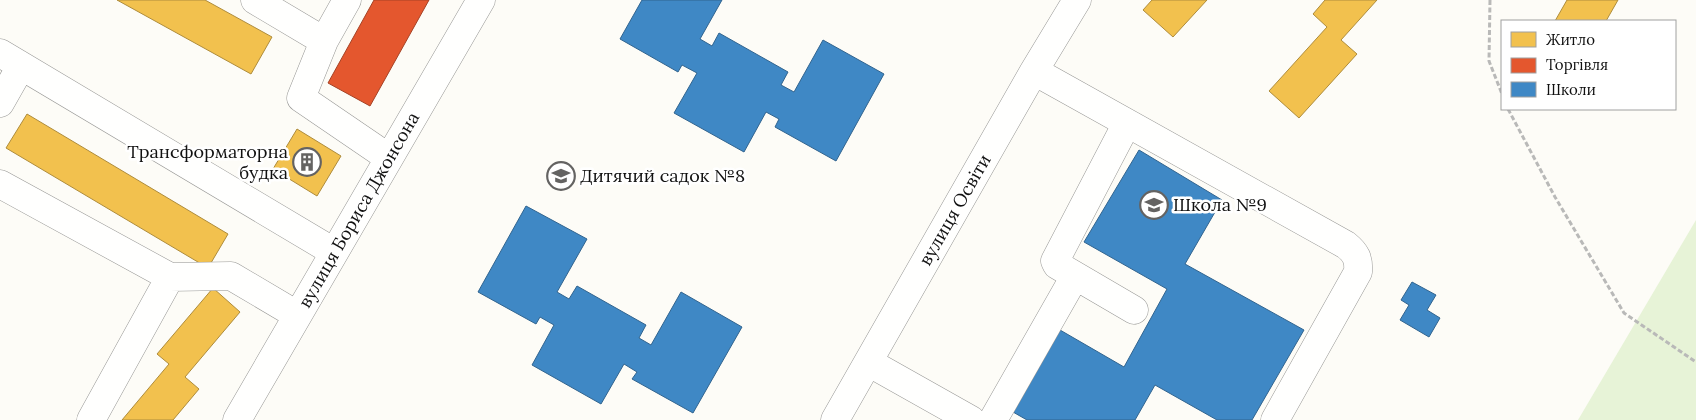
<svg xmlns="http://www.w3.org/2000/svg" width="1696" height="420" viewBox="0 0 1696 420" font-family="Lora,serif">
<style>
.green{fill:#e7f3d7}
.homes{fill:#f2c14e;stroke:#ae8c3c}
.shops{fill:#e4572e;stroke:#a54225}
.schools{fill:#3f88c5;stroke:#31648f}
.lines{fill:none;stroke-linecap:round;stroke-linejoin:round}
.minor-casing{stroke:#979795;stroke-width:29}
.path{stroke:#b9b9b8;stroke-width:3;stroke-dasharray:5 2.5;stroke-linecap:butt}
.minor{stroke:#fffffe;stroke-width:28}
.labels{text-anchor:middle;stroke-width:5;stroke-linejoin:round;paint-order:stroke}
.poi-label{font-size:18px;fill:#111;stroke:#fff;text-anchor:start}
.street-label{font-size:18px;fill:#111;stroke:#fff}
</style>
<rect width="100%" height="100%" fill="#fdfcf7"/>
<path class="green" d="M1696,220V420H1578Z"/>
<path class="homes" d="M117,0H205L272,37L251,74Z
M1152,0H1207L1173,37L1143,10Z
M1325,0H1377L1341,40L1357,54L1299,118L1269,91L1327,27L1313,14Z
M1567,0H1618L1606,21H1555Z
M27,114L228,234L208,268L6,148Z
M297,129L341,156L317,196L273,169Z
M213,288L240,312L185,377L199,389L173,420H122L169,364L157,354Z"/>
<path class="shops" d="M374,0H429L370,106L328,83Z"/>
<path class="schools" d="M642,0H722L700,39L712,46L719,33L788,72L781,85L794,92L823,40L884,74L836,161L775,127L779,119L766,112L744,152L674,113L697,73L682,65L678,72L620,39Z
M1139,150L1222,200L1185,264L1304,330L1252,420H1217L1155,385L1135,420H1027L1013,412L1060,330L1124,367L1167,289L1084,242Z
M526,206L587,239L557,292L569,299L577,286L646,325L639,338L651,345L681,292L742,327L693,413L632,379L637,372L624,364L601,404L532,365L554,325L540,317L536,324L478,292Z
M1412,282L1436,295L1427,310L1440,318L1429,337L1400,320L1409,305L1401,300Z"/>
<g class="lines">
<defs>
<path id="minor" d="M255,0L324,41L301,98L389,158
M324,41L347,0
M0,53L334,252
M1034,71L1346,245C1356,253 1359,259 1358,272L1275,420
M0,103L21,66
M1127,123L1055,261L1057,265L1134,310
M0,184L170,277L231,276L297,315
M868,362L971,420
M91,420L170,277
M237,420L481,0
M835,420L1034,71L1077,0
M993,420L1075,276"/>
</defs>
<use href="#minor" class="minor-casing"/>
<path class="path" d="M1490,0L1489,61L1502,94
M1508,109L1555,197L1624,313L1696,362"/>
<use href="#minor" class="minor"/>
</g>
<defs>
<symbol id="building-ring" viewBox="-11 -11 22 22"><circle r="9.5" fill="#fff" stroke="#646362" stroke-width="1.5"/><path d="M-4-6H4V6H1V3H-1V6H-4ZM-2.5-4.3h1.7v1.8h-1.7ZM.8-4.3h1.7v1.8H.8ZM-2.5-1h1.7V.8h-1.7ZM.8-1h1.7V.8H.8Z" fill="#646362"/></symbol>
<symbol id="school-ring" viewBox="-11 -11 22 22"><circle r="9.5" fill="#fff" stroke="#646362" stroke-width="1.5"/><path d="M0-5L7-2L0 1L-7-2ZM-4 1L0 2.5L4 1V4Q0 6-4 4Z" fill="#646362"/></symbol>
</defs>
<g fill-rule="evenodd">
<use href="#building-ring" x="291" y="146" width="32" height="32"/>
<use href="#school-ring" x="545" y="160" width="32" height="32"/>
<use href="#school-ring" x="1138" y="189" width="32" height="32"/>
</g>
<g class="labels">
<g class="poi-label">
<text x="288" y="158" text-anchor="end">Трансформаторна<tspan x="288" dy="21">будка</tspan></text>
<text x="580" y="182">Дитячий садок №8</text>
<text x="1173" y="211">Школа №9</text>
</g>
<g class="street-label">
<text transform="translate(359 210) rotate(-60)" y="6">вулиця Бориса Джонсона</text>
<text transform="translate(955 210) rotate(-60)" y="6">вулиця Освіти</text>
</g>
</g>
<rect x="1501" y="20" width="175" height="90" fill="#ffffff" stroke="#a0a0a0"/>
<rect x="1511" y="32" width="25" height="15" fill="#f2c14e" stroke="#a0a0a0"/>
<text x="1546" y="45" font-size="15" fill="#111111">Житло</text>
<rect x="1511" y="58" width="25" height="15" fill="#e4572e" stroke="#a0a0a0"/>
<text x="1546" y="70" font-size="15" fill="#111111">Торгівля</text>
<rect x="1511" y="82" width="25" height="15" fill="#3f88c5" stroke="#a0a0a0"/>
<text x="1546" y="95" font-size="15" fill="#111111">Школи</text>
</svg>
